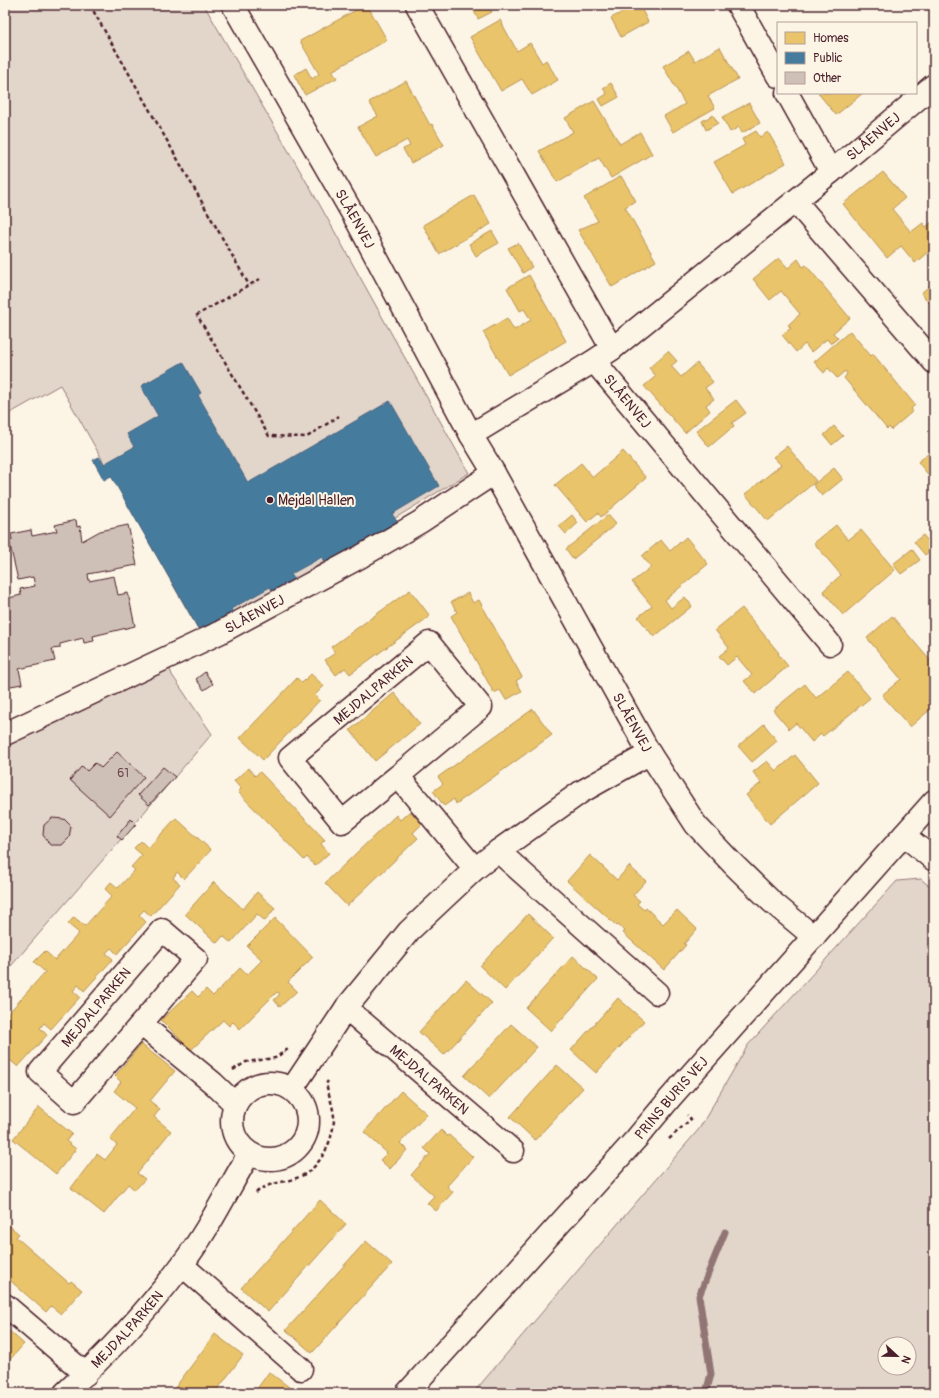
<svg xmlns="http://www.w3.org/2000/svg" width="939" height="1398" viewBox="0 0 939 1398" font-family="Pangolin,sans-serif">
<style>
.green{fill:#e2d5ca;stroke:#967a7a;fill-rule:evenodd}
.homes{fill:#e9c46a;stroke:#b99257}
.public{fill:#457b9d;stroke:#465f7b}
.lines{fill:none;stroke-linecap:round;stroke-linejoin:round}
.stream{stroke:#917474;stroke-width:7}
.building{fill:#cfc0b7;stroke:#4a1f2b}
.street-casing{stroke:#4a1f2b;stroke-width:25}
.secondary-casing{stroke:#4a1f2b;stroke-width:25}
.path{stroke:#4a1f2b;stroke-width:2.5;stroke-dasharray:4 3;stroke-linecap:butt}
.street{stroke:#fcf5e5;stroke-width:22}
.secondary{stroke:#fcf5e5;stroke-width:22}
.poi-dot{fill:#4a1f2b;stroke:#fcf5e5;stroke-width:1.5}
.labels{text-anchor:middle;stroke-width:4;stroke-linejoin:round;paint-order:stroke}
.number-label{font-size:12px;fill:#6b474e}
.street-label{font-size:14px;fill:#4a1f2b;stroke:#fcf5e5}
.poi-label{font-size:14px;fill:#4a1f2b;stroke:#fcf5e5;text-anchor:start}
</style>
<rect width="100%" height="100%" fill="#fcf5e5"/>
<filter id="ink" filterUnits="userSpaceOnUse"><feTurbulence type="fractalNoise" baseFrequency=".025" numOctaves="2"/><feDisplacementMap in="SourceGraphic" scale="8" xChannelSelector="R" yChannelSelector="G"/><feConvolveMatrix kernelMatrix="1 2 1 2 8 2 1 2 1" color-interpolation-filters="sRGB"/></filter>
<g filter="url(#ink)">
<path class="green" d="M5,5H204L321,207L469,473L202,636L60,385L5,416Z
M169,666L172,675L212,734L5,973V741Z
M921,879L934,890V1393H473L699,1129L748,1045L897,881ZM885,1344H909V1368H885Z"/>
<path class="homes" d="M365,5H367L387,40L332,71L337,78L305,95L294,75L306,68L312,79L319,74L300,41Z
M481,5H488L492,12L478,19L473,9Z
M619,5H642L640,6L648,22L621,37L611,18L623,12Z
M500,20L517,51L530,43L542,63L546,60L558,80L532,95L522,79L501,91L470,37Z
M720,47L738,79L708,96L715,108L673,132L664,116L685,104L663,66L689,51L695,61Z
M406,81L430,125L432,124L444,145L411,163L403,149L410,146L407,140L376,157L358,127L378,116L369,102Z
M611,83L619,97L603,106L599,99L607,94L603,88Z
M818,93H863L836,115Z
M594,101L620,144L640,132L652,154L611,178L599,158L557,182L539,151L573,132L565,118Z
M749,103L760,123L742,133L739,127L730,132L722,117Z
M713,115L718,123L706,130L702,121Z
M756,131L760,137L768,132L786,163L733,194L714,162L745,145L742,139Z
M883,172L905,198L892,209L911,232L923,223L926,227L933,221L934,222V247L915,263L901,246L887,258L843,204Z
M621,176L636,201L625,207L656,261L612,287L578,230L598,221L584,198Z
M474,195L491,224L439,254L423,225Z
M492,231L499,243L476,256L469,244Z
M518,243L532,267L523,273L508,248Z
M779,258L788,268L798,259L803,267L806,265L850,318L833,333L838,338L831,344L827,339L811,352L805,344L796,352L782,335L791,328L788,325L800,314L781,291L770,300L753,279Z
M529,275L566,341L508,375L483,332L507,318L514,330L531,320L524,309L520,311L507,288Z
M934,282V309L921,293Z
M850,331L871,356L873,354L915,405L911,409L913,411L891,430L889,427L887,429L844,378L847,374L845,371L837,378L828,368L824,373L814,362Z
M668,351L677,361L671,366L681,377L697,363L713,382L705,388L714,399L706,405L710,411L685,433L644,386L656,376L649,368Z
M736,400L746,413L732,423L734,426L709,447L696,431Z
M834,426L843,436L832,445L824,435Z
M787,446L816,481L768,521L745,494L781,465L773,457Z
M934,449V482L918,462Z
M623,451L646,478L601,517L598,513L587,522L555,485L581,463L593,477Z
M834,468L843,479L822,496L813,485Z
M572,515L578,523L566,534L559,526Z
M608,515L616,524L573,559L566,549Z
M836,525L848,540L861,530L895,570L843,615L823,591L841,575L814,543Z
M923,535L934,548L925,555L914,542Z
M686,537L708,564L665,600L671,608L685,597L692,606L654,637L638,617L652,606L632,582L651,567L642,556L661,540L670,551Z
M912,549L920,560L901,574L893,564Z
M410,590L430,616L350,674L345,668L336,675L325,660L335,653L331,647Z
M468,593L473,603L479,600L522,677L516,681L522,691L506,700L500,690L494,693L451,616L457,612L451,602Z
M742,608L779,653L778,654L788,666L755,694L744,681L752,675L737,657L727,665L719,656L729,648L715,630Z
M892,616L934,665V695L928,700L933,707L910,727L882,695L901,679L867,638Z
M848,672L870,698L823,736L821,734L812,742L796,723L789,729L773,710L805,684L816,698Z
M311,674L324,686L315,695L320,700L263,760L240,738L297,678L302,683Z
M394,693L420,724L375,761L350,730Z
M533,709L552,735L456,804L454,799L444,806L433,791L443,784L438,777Z
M764,724L777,741L752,762L738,746Z
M795,755L818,783L770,824L746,795L761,783L753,772L767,761L776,771Z
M248,768L255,776L260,772L325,840L321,844L329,853L315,866L307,857L304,860L238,792L241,789L234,781Z
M410,811L422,824L413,833L418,838L347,906L325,883L396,815L400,820Z
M176,818L211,850L184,879L177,872L173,878L180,884L151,916L144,910L139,915L146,922L117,954L111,948L106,953L113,959L84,991L78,985L73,991L80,997L51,1029L44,1023L40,1028L47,1035L18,1067L11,1061L5,1068V1017L45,972L34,962L45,951L55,960L79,933L68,924L74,917L85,926L112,896L105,889L111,882L118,888L135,870L131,867L142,855L134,848L141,841L148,848Z
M590,855L617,880L629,866L646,881L633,895L640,901L637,904L644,910L646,908L663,924L677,910L697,929L684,944L686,945L664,970L623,933L625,931L618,925L617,926L567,881Z
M214,882L243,909L257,892L275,908L265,921L257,914L231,943L223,936L217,943L185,914Z
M528,914L553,938L505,990L480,966Z
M275,918L313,957L288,982L297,991L280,1007L274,1000L280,994L277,992L240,1029L233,1022L229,1026L223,1020L191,1050L161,1020L192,991L198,997L206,989L213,996L240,968L247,975L262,960L247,946Z
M573,956L598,979L551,1031L526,1008Z
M466,980L492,1003L444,1055L419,1032Z
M618,998L644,1021L596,1073L571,1050Z
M511,1024L537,1047L489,1099L464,1076Z
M141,1044L175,1071L150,1101L160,1109L154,1117L171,1131L137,1173L145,1179L135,1190L128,1184L104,1214L71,1188L97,1154L105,1160L117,1145L110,1139L135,1108L114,1091L121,1082L115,1076Z
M557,1065L583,1088L535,1140L510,1117Z
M401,1091L427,1114L400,1143L407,1150L390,1169L380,1160L387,1153L364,1132Z
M39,1107L72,1134L66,1141L76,1149L56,1174L13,1139Z
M441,1130L447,1136L449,1135L473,1157L447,1186L453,1192L436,1211L427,1203L434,1196L411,1175L430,1154L424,1148Z
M320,1200L346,1224L268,1312L241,1288Z
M5,1222L19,1234L16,1237L69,1283L71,1281L82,1290L61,1314L51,1306L46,1312L5,1276Z
M366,1241L392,1264L312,1353L286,1330Z
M7,1329L24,1344L5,1365V1331Z
M215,1334L243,1355L215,1393H171Z
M269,1372L297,1393H254Z"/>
<path class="public" d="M183,362L201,393L198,395L248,483L390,401L439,486L392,514L398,523L326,564L322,557L291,574L294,579L273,592L270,587L231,609L235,615L202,635L111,476L104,480L93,460L99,457L104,464L134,447L127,434L158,416L141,386Z"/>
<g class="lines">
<path class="stream" d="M706,1393L711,1374L699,1296L725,1232"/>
</g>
<path class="building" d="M76,520L77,527L80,526L82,541L100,531L128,525L137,565L88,574L89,581L114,576L118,595L128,593L135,626L93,636L94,641L84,643L83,638L60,644V648L52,649L55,661L19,669L22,684L5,687V599L21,595L20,589L35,586L33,577L18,580L9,541L12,540L11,534L31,530L32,536L57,531L55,525Z
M205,672L213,684L204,690L196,679Z
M117,752L144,777L110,816L70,780L82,766L87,771L95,763L101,768Z
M163,767L175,777L149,805L138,795Z
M52,818L64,819L71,826L69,838L62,845H50L43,835L44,825Z
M131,819L136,824L122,840L117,836Z"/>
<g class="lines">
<defs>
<g id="street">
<path id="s1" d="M233,5L358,223L471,435L494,473L650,754L696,825L732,863L772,902L814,937"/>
<path d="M417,5L612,349"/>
<path d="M738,5L778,76"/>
<path d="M787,93L831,172"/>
<path d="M795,201L934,362"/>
<path id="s2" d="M594,361L830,644"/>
<path id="s3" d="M471,435L594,361L612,349L831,172L934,85"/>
<path id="s4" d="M5,734L219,633L360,557L420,522L494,473"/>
<path d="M398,776L481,707L429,643L290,758L342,822L398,776L475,869"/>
<path d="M904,835L934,860"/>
<path d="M498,851L657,993"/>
<path id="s5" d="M346,1008L513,1151"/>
<path d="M141,1024L196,959L162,930L40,1072L74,1102L141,1024L213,1083L235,1104"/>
<circle cx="270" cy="1121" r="38"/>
<path d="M292,1089L346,1008L409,931L475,869L498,851L581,792L636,761L650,754"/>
<path d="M182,1265L301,1369"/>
<path d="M5,1305L86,1374"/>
<path id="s6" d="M65,1393C107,1354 147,1311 181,1266C208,1231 227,1191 249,1154"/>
</g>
<g id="secondary">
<path id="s7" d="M407,1393L636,1139L671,1097L934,801"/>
</g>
</defs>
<use href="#street" class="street-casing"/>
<use href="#secondary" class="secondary-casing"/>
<path class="path" d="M90,5L249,285
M260,279L197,315L269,436L307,437L339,416
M233,1070L246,1062L275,1058L288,1049
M669,1139L691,1119L687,1115
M256,1193C267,1182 285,1183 299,1177C320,1169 334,1140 334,1117C333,1106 329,1095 326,1084L328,1081"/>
<use href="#street" class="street"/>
<use href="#secondary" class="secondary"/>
</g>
</g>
<circle class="poi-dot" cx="270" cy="500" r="4"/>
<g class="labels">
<g class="number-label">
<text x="123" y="777">61</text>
</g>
<g class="street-label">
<text dy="5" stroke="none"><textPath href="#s3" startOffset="502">SLÅENVEJ</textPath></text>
<text dy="5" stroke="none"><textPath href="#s1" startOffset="246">SLÅENVEJ</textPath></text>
<text dy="5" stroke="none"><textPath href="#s2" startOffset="52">SLÅENVEJ</textPath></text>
<text dy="5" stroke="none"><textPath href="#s4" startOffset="277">SLÅENVEJ</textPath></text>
<text transform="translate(373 690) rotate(-40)" y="5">MEJDALPARKEN</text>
<text dy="5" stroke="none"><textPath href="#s1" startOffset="821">SLÅENVEJ</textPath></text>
<text transform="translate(96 1007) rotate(-50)" y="5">MEJDALPARKEN</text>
<text dy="5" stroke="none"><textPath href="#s5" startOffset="110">MEJDALPARKEN</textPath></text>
<text dy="5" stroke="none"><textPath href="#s7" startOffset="396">PRINS BURIS VEJ</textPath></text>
<text dy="5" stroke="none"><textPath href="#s6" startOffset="89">MEJDALPARKEN</textPath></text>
</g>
<g class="poi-label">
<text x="278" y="505">Mejdal Hallen</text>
</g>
</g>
<rect width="939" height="1398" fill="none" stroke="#fcf5e5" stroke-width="20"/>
<rect x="10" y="10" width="919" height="1378" fill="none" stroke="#4a1f2b" stroke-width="1.5" filter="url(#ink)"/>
<rect x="777" y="22" width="140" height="72" fill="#fcf5e5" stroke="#b59f9b"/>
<rect x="785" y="32" width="20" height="12" fill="#e9c46a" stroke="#b59f9b"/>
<text x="813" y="42" font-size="12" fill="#4a1f2b">Homes</text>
<rect x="785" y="52" width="20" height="12" fill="#457b9d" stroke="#b59f9b"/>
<text x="813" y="62" font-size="12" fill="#4a1f2b">Public</text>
<rect x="785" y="72" width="20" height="12" fill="#cfc0b7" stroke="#b59f9b"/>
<text x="813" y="82" font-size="12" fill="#4a1f2b">Other</text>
<g transform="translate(897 1356) rotate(112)"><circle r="19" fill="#fcf5e5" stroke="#b59f9b"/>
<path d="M0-3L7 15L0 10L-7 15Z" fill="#4a1f2b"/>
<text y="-6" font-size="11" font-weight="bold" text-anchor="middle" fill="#4a1f2b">N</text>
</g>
</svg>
